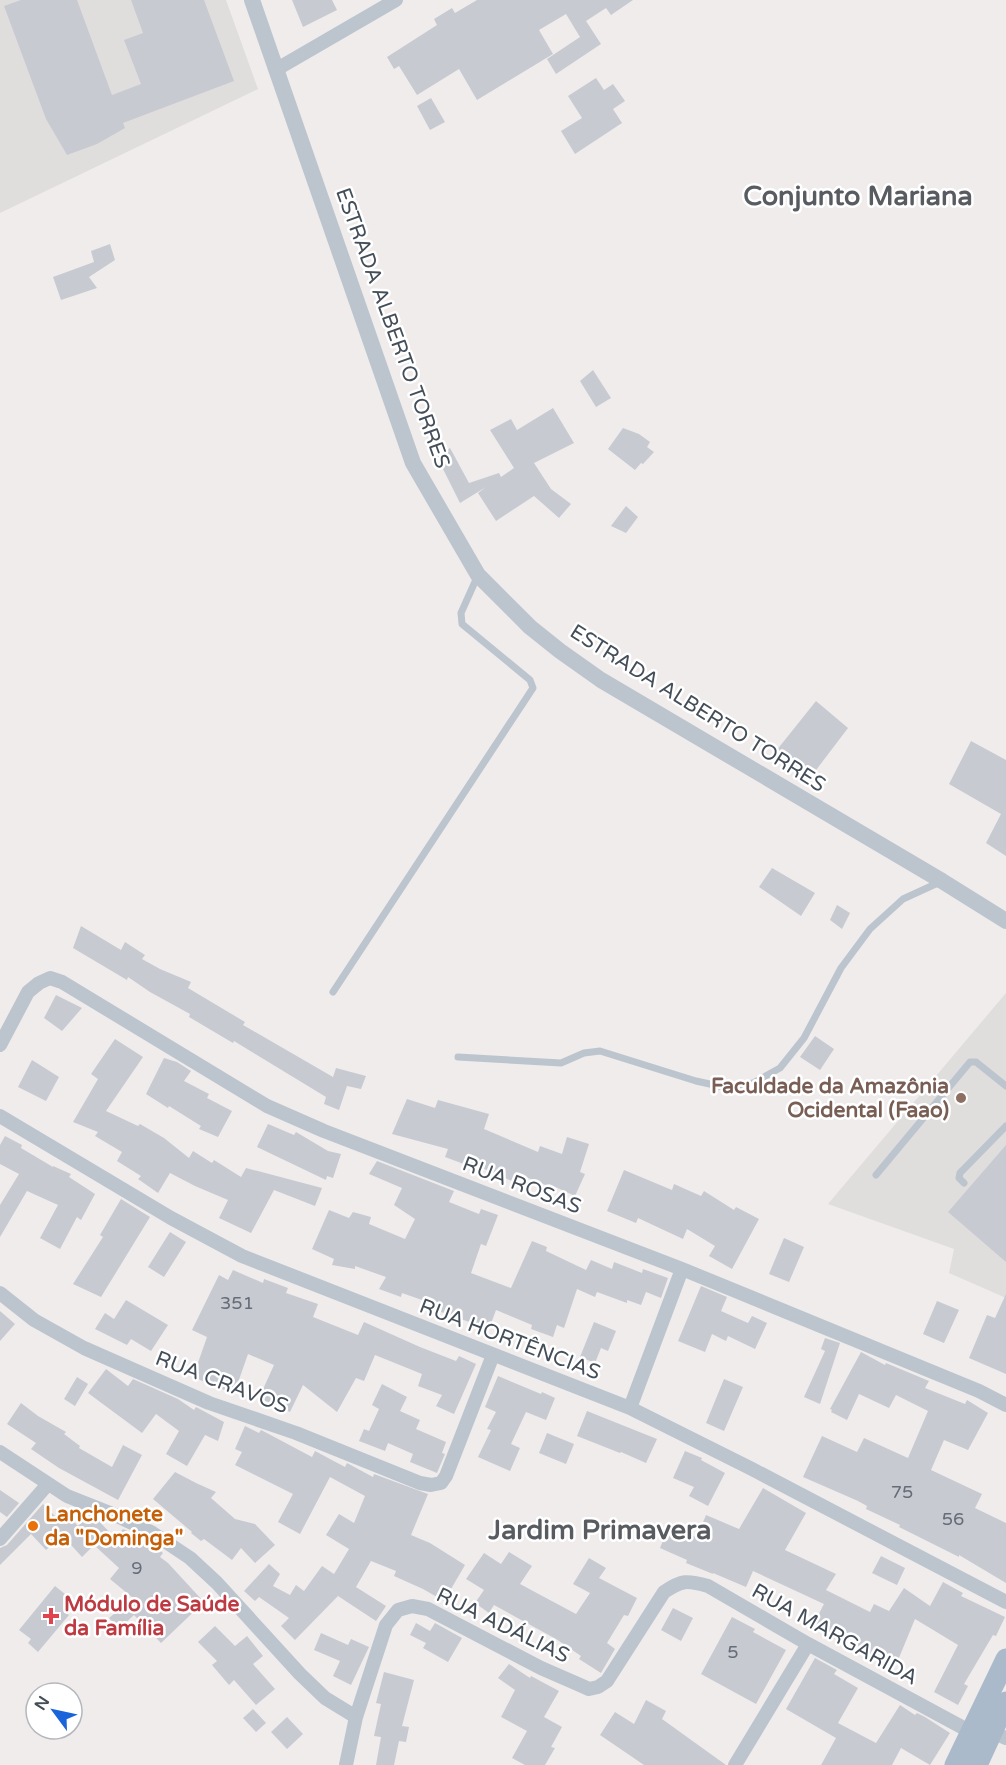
<svg xmlns="http://www.w3.org/2000/svg" width="1006" height="1765" viewBox="0 0 1006 1765" font-family="'Varela Round',sans-serif">
<style>
.education{fill:#e0dddd}
.building{fill:#c8cad2}
.lines{fill:none;stroke-linecap:round;stroke-linejoin:round}
.service{stroke:#bcc5ce;stroke-width:7}
.minor{stroke:#bcc5ce;stroke-width:14}
.tertiary{stroke:#bcc5ce;stroke-width:16}
.primary{stroke:#abbacb;stroke-width:21}
.education-dot{fill:#8d6e63;stroke:#fff;stroke-width:2}
.food-dot{fill:#e8710a;stroke:#fff;stroke-width:2}
.health-dot{fill:#e0444e;stroke:#fff;stroke-width:2}
.labels{text-anchor:middle;stroke-width:5;stroke-linejoin:round;paint-order:stroke}
.number-label{font-size:18px;fill:#656d77}
.street-label{font-size:21px;fill:#444e59;stroke:#fff}
.education-label{font-size:21px;font-weight:bold;fill:#785e54;stroke:#fff;text-anchor:end}
.food-label{font-size:21px;font-weight:bold;fill:#c56008;stroke:#fff;text-anchor:start}
.health-label{font-size:21px;font-weight:bold;fill:#be3a42;stroke:#fff;text-anchor:start}
.district-label{font-size:27px;font-weight:bold;fill:#585c61;stroke:#fff}
</style>
<rect width="100%" height="100%" fill="#efeceb"/>
<path class="education" d="M0,0H226L258,89L0,213Z
M1006,993V1298L949,1273L954,1249L828,1204Z"/>
<path class="building" d="M21,0H77L112,95L141,84L124,40L143,33L131,0H204L234,81L123,123L125,128L97,144L67,155L46,119L4,6Z
M292,0H332L337,10L303,27Z
M477,0H633L611,15L606,8L586,21L601,44L556,74L547,59L580,37L566,14L539,30L553,54L477,100L459,69L417,95L399,66L394,69L387,57L437,25L434,19L452,8L455,13Z
M596,78L604,90L613,84L625,101L613,109L622,123L575,154L561,131L582,118L568,96Z
M431,98L445,122L430,130L417,106Z
M110,244L115,260L89,277L97,288L61,300L53,277L94,262L91,251Z
M593,370L611,398L596,407L580,381Z
M553,408L574,443L534,463L551,489L571,504L559,518L534,496L496,521L478,493L486,487L460,503L437,457L450,448L469,483L499,473L501,477L514,468L490,430L511,419L517,430Z
M623,428L639,434L650,442L647,447L654,452L643,464L641,463L635,470L608,449Z
M626,506L638,517L626,533L611,526Z
M816,701L848,728L810,778L776,751Z
M971,741L1006,760V856L986,843L1001,814L949,784Z
M772,868L815,893L801,916L759,887Z
M837,905L850,913L842,929L830,920Z
M81,926L121,950L125,942L145,955L142,959L160,969L191,982L188,988L245,1022L243,1025L333,1077L336,1068L366,1076L361,1089L347,1086L339,1110L324,1104L326,1097L234,1041L233,1043L189,1017L190,1014L150,992L128,977L127,980L73,948Z
M56,995L82,1008L62,1031L44,1018Z
M815,1036L834,1049L820,1070L800,1057Z
M115,1039L143,1057L106,1111L138,1126L140,1124L164,1138L189,1158L193,1151L212,1163L214,1160L241,1177L246,1168L322,1188L315,1206L274,1190L251,1233L219,1218L228,1200L195,1186L170,1173L158,1193L138,1179L141,1176L117,1161L122,1152L95,1136L98,1132L73,1122L98,1079L91,1074Z
M164,1058L177,1062L191,1071L184,1081L209,1094L207,1098L232,1111L218,1137L199,1129L201,1126L169,1106L168,1108L146,1094Z
M32,1060L59,1077L46,1101L18,1087Z
M407,1099L435,1108L438,1100L489,1114L484,1129L538,1152L540,1146L562,1154L567,1137L589,1144L580,1172L585,1174L575,1196L549,1184L548,1186L518,1174L514,1182L471,1163L469,1166L445,1157L448,1149L392,1134Z
M268,1124L294,1135L296,1132L328,1151L341,1154L333,1178L327,1176L326,1180L257,1147Z
M5,1136L22,1145L21,1148L53,1167V1166L71,1174L69,1177L95,1194L81,1220L77,1217L60,1249L40,1238L58,1205L27,1191L0,1237V1205L19,1174L0,1164V1145Z
M1006,1145V1262L948,1212Z
M377,1161L454,1191L449,1202L479,1214L481,1209L498,1215L486,1246L481,1244L471,1273L511,1288L532,1241L547,1247L546,1251L586,1270L591,1260L612,1269L614,1262L642,1273L643,1269L668,1278L661,1298L646,1292L641,1305L627,1300V1303L597,1292L595,1297L577,1289L564,1328L557,1325L553,1337L531,1329L532,1325L496,1310L489,1329L441,1312L442,1307L402,1293L401,1297L379,1289L386,1277L355,1266V1269L332,1265L334,1259L312,1249L329,1210L349,1218L353,1212L371,1217L369,1224L405,1239L415,1219L394,1205L402,1188L369,1174Z
M624,1170L672,1190L674,1184L701,1196L704,1191L734,1210L736,1207L759,1219L732,1269L709,1256L715,1246L687,1229L683,1239L638,1218L636,1223L607,1211Z
M121,1199L150,1217L101,1297L73,1284L103,1237L100,1235Z
M170,1232L186,1242L164,1277L148,1267Z
M784,1238L804,1247L789,1282L769,1274Z
M233,1270L263,1283L264,1279L288,1288L286,1293L318,1304L313,1317L358,1335L364,1322L420,1347L456,1361L459,1356L476,1364L454,1414L436,1406L442,1395L418,1386L422,1374L375,1355L364,1381L356,1378L337,1412L303,1385L290,1412L259,1398L274,1365L248,1354L234,1394L193,1377L207,1337L192,1330L219,1275L228,1280Z
M701,1286L727,1297L721,1311L748,1323L752,1316L767,1323L755,1349L728,1336L726,1341L712,1334L705,1352L678,1341Z
M1006,1294V1374L969,1358L987,1315L995,1318Z
M126,1300L168,1325L151,1351L131,1339L127,1345L95,1329L105,1313L114,1319Z
M937,1301L959,1310L944,1343L923,1334Z
M0,1311L15,1324L0,1341Z
M594,1322L616,1331L608,1351L601,1348L595,1363L580,1357Z
M825,1338L840,1343L820,1404L804,1397L825,1351L821,1349Z
M861,1352L885,1365L886,1363L929,1381L925,1388L965,1404L967,1400L988,1413L968,1450L944,1440L931,1470L982,1494L975,1508L1006,1523V1583L959,1555V1557L899,1527L900,1525L866,1509L867,1506L858,1501L803,1477L822,1436L857,1452L864,1438L908,1458L928,1411L896,1395L889,1408L859,1394L847,1420L831,1412L832,1410L830,1409Z
M106,1369L128,1386L133,1379L178,1399L194,1410L196,1407L224,1422L218,1441L205,1435L187,1466L166,1454L179,1431L156,1414L142,1433L88,1393Z
M498,1376L541,1394L542,1392L555,1398L546,1420L526,1412L511,1444L520,1448L510,1471L478,1457L491,1430L487,1429L496,1412L485,1407Z
M77,1377L88,1384L75,1406L64,1399Z
M724,1379L743,1387L724,1431L706,1423Z
M382,1384L407,1397L400,1411L420,1420L416,1429L446,1442L442,1453L445,1454L437,1473L410,1462L413,1454L388,1443L385,1451L359,1441L364,1429L369,1431L379,1409L372,1405Z
M21,1403L38,1416L66,1432L64,1434L80,1446L79,1448L112,1467L123,1445L142,1455L118,1500L59,1468L31,1449L36,1443L7,1424Z
M587,1411L657,1439L646,1463L621,1452L620,1453L577,1436Z
M245,1426L259,1433L261,1430L263,1431L312,1457L315,1451L345,1467L347,1463L373,1477L374,1474L428,1494L411,1535L430,1543L465,1565L444,1601L423,1589L394,1576L396,1571L371,1561L356,1587L386,1606L376,1621L338,1596L295,1640L281,1626L289,1618L259,1597L255,1601L244,1591L269,1564L280,1574L273,1586L290,1595L296,1585L304,1591L322,1566L334,1574L349,1549L326,1535L339,1514L354,1523L365,1496L330,1477L300,1534L278,1522L293,1494L235,1465L242,1452L235,1449Z
M547,1433L574,1444L566,1464L539,1453Z
M685,1451L702,1458L701,1460L725,1473L708,1506L689,1496L694,1487L673,1478Z
M175,1472L196,1483L216,1492L211,1498L235,1519L255,1524L275,1545L255,1563L241,1548L232,1560L204,1539L201,1541L191,1533L192,1532L153,1499Z
M763,1488L806,1513L785,1550L836,1574L826,1590L870,1612L874,1604L889,1611L904,1588L930,1606L943,1582L963,1593L961,1596L1005,1617L996,1636L993,1635L964,1684L968,1686L958,1705L934,1692L958,1645L915,1619L896,1665L851,1647L812,1627L824,1604L753,1571L746,1587L713,1573V1574L686,1563L687,1560L660,1548L669,1526L697,1537L706,1515L739,1529Z
M0,1490L19,1503L7,1517L0,1512Z
M43,1504L57,1518L64,1511L78,1526L90,1515L95,1517L115,1538L123,1529L147,1540L163,1553L160,1557L168,1563L204,1602L161,1643L134,1615L119,1629L109,1618L133,1598L110,1579L119,1568L94,1545L82,1557L62,1535L46,1550L31,1534L0,1565V1548L7,1545Z
M509,1552L532,1566L520,1584L576,1614L590,1593L573,1584L589,1558L606,1568L599,1578L637,1598L628,1616L624,1615L607,1643L615,1649L601,1673L579,1659L581,1656L556,1639L494,1605L489,1613L475,1603L484,1590L466,1579L484,1553L501,1564Z
M881,1556L905,1568L897,1585L872,1573Z
M55,1586L75,1602L66,1613L69,1615L38,1652L28,1643L31,1639L19,1630Z
M673,1608L693,1618L681,1641L661,1630Z
M732,1617L755,1629L753,1632L786,1650L756,1704L701,1674Z
M416,1623L430,1631L435,1623L462,1638L448,1662L423,1648L426,1643L410,1635Z
M215,1626L235,1646L247,1636L263,1656L253,1664L275,1689L256,1705L234,1680L229,1685L212,1665L217,1661L198,1642Z
M321,1633L348,1645L351,1639L369,1647L351,1685L333,1676L340,1661L314,1650Z
M815,1658L837,1670L834,1674L858,1688L838,1723L876,1743L900,1705L915,1715L917,1713L925,1717L950,1733L930,1765L901,1748L892,1765H821L836,1738L786,1709Z
M509,1664L530,1678L531,1676L559,1691L544,1717L562,1727L551,1747L555,1748L545,1765H525L512,1758L527,1731L501,1717L515,1690L498,1678Z
M384,1672L414,1680L402,1726L409,1727L406,1742L399,1741L394,1765H376L381,1737L374,1736L381,1704L376,1703Z
M646,1700L666,1711L662,1719L726,1765H644L600,1735L615,1712L634,1724Z
M253,1709L266,1723L256,1732L243,1718Z
M287,1717L303,1734L287,1749L271,1732Z"/>
<g class="lines">
<path class="service" d="M333,992L533,688L530,680L462,624L461,613L478,575
M458,1057L561,1063L584,1053L600,1051L696,1081L728,1088L753,1083L780,1068L804,1038L841,968L870,929L903,899L940,882
M876,1175L970,1062H976L1006,1086
M964,1183L959,1178L960,1173L1006,1126"/>
<path class="minor" d="M277,69L396,0
M0,1045L28,992L39,983L50,978L62,982L267,1106L324,1131L682,1269L979,1391L1006,1405
M0,1116L171,1218L242,1256L630,1408L752,1469L1006,1602
M0,1293L34,1320L84,1348L209,1403L296,1433L420,1483L431,1485L441,1483L446,1476L493,1355
M630,1408L682,1269
M0,1452L67,1496L115,1515L151,1532L190,1558L217,1583L300,1674L325,1698L356,1717
M0,1539L48,1484
M992,1732L1006,1738
M346,1765L356,1717L386,1625L398,1610L412,1606L428,1609L541,1668L580,1685L589,1689L598,1687L607,1681L664,1592C682,1580 687,1580 708,1586L808,1644L971,1732
M735,1765L808,1644"/>
<path class="tertiary" d="M252,0L413,463L478,575L530,627L560,651L601,680L942,881L1006,921"/>
<path class="primary" d="M955,1765L1006,1659
M977,1765L1006,1702"/>
</g>
<circle class="education-dot" cx="961" cy="1098" r="6"/>
<circle class="food-dot" cx="33" cy="1526" r="6"/>
<path class="health-dot" d="M48 1607h6v6h6v6h-6v6h-6v-6h-6v-6h6z"/>
<g class="labels">
<g class="number-label">
<text x="237" y="1309">351</text>
<text x="902" y="1498">75</text>
<text x="953" y="1525">56</text>
<text x="137" y="1574">9</text>
<text x="733" y="1658">5</text>
</g>
<g class="street-label">
<text transform="translate(393 328) rotate(70)" y="7">ESTRADA ALBERTO TORRES</text>
<text transform="translate(698 708) rotate(32)" y="7">ESTRADA ALBERTO TORRES</text>
<text transform="translate(522 1185) rotate(21)" y="7">RUA ROSAS</text>
<text transform="translate(510 1339) rotate(21)" y="7">RUA HORTÊNCIAS</text>
<text transform="translate(222 1382) rotate(21)" y="7">RUA CRAVOS</text>
<text transform="translate(503 1625) rotate(26)" y="7">RUA ADÁLIAS</text>
<text transform="translate(835 1634) rotate(29)" y="7">RUA MARGARIDA</text>
</g>
<g class="education-label">
<text x="949" y="1093">Faculdade da Amazônia<tspan x="949" dy="24">Ocidental (Faao)</tspan></text>
</g>
<g class="food-label">
<text x="45" y="1521">Lanchonete<tspan x="45" dy="24">da "Dominga"</tspan></text>
</g>
<g class="health-label">
<text x="64" y="1611">Módulo de Saúde<tspan x="64" dy="24">da Família</tspan></text>
</g>
<g class="district-label">
<text x="858" y="205">Conjunto Mariana</text>
<text x="600" y="1539">Jardim Primavera</text>
</g>
</g>
<g transform="translate(54 1711) rotate(303)"><circle r="28" fill="#ffffff" stroke="#b4b8bd" stroke-width="1.5"/>
<path d="M0-4.5L10 22L0 15L-10 22Z" fill="#1964db"/>
<text y="-9" font-size="16" font-weight="bold" text-anchor="middle" fill="#444e59">N</text>
</g>
</svg>
